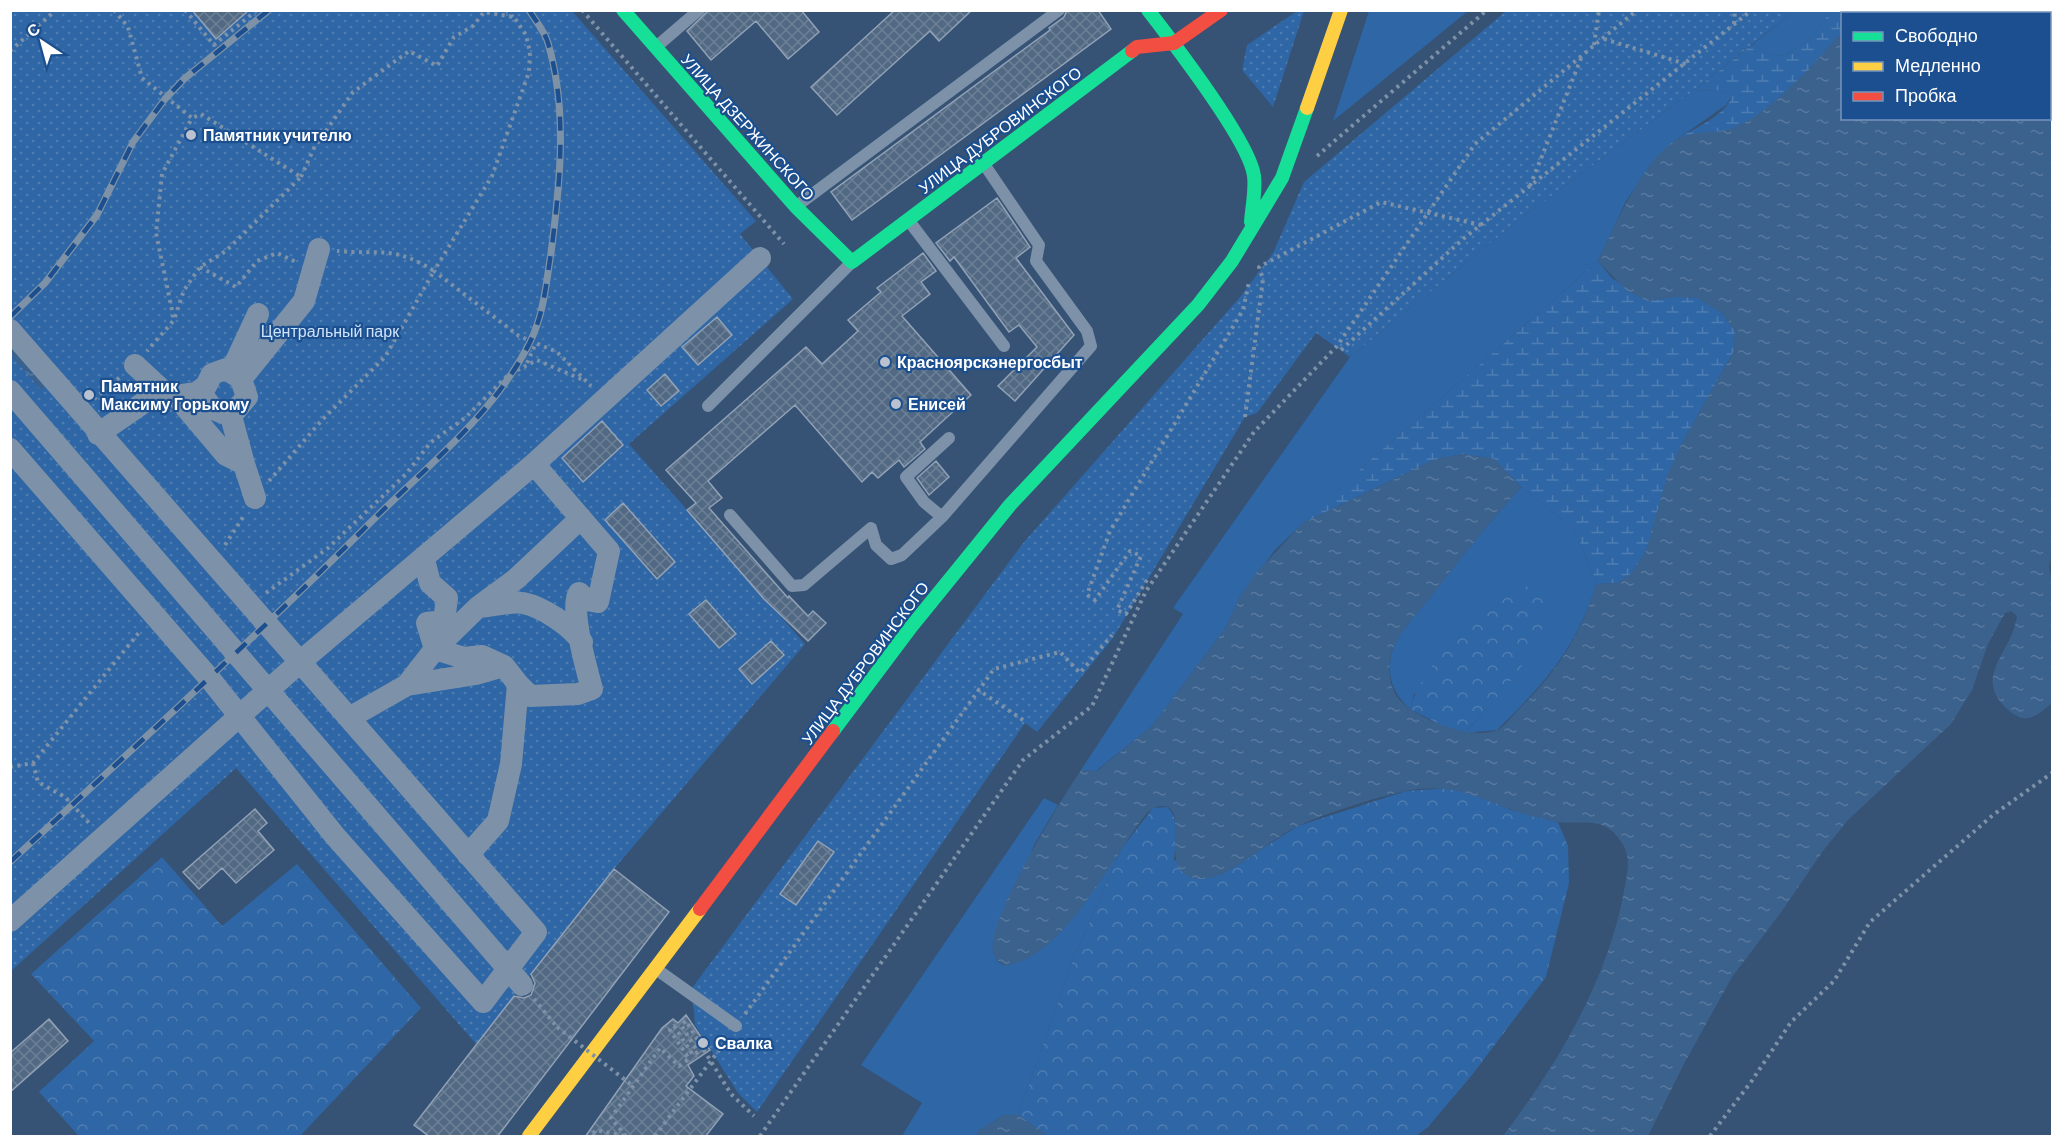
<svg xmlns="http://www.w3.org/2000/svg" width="2063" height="1147" viewBox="0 0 2063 1147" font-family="Barlow,sans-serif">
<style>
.green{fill:#2f66a5}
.forest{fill:url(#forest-crowns)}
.wetland{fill:url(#wetland-marsh)}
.park{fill:url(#park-dots)}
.water{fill:url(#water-ripples)}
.building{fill:url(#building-cross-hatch);stroke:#92a2b6;stroke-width:1.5}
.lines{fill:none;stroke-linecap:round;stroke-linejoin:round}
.path{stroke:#7d92a8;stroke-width:4;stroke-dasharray:3 4.5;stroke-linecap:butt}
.lane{stroke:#7d92a8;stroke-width:12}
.street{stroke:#7d92a8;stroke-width:22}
.fast{stroke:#16e098;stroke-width:14}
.slow{stroke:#ffcf43;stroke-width:14}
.jam{stroke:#f24e42;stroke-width:14}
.rail-casing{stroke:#7e92a7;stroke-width:7}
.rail{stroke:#1b4f8f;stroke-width:4.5;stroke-dasharray:14;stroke-linecap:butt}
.path-bridge{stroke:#7d92a8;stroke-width:4;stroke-dasharray:3 4.5;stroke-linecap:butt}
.poi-dot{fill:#b9c2ce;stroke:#1b4f8f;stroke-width:2}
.labels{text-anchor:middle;stroke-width:4.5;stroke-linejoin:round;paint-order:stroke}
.street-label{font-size:16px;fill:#fff;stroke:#1b4f8f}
.poi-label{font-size:16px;font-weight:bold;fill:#fff;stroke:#1b4f8f;text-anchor:start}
.park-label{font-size:16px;fill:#cfe3fa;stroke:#1b4f8f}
</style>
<defs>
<pattern id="forest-crowns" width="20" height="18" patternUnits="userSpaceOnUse" patternTransform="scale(1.5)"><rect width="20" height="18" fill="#2f66a5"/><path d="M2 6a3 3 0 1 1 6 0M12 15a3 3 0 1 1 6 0" fill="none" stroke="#4e7db2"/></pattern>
<pattern id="wetland-marsh" width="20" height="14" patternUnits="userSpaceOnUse" patternTransform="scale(1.5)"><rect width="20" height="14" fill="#2f66a5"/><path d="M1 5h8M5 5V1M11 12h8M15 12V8" fill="none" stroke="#4e7db2"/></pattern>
<pattern id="park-dots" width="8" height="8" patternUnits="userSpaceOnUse" patternTransform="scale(1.5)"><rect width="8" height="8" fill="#2f66a5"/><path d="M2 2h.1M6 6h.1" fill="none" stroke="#4e7db2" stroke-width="1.8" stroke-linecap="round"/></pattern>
<pattern id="water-ripples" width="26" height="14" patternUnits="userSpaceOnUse" patternTransform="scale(1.5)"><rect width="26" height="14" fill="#3b618d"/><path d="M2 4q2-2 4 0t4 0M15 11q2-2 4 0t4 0" fill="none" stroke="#58799e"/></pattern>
<pattern id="building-cross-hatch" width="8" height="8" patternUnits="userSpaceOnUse" patternTransform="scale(1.5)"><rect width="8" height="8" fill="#526984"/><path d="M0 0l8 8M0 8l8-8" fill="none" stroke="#6c8096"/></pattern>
</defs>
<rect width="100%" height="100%" fill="#365274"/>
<path class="green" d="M1369,11H1468L1333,121Z
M1794,11H1831C1820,27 1794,63 1769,54C1764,52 1758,47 1753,44Z
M1723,90L1732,96L1726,105L1679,138L1654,160L1626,201L1598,261L1369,461L1275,550L1240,597L1225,629L1152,726L1096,771L1081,770L1183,614L1173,608L1350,357L1520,219L1693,91Z
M1521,487L1575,530L1597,584C1574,651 1547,681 1497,730L1465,733L1495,699L1414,694L1410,709C1394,695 1387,679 1391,657C1395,635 1415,616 1428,600C1458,561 1489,523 1521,487Z
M1044,798L1058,805L1034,845L993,952L998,962L1005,966L1074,916L1122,848L1073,960L1018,1115H1004L978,1131L977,1136H902L922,1103L861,1065Z"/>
<path class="forest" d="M1530,585L1538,591L1548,607C1540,657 1497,696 1465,733L1441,725L1410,709C1423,663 1485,600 1530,585Z
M1449,788L1477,794L1511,810L1558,822L1568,846L1569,883L1546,977L1472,1075L1428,1127L1416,1136H1048L1018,1115L1073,960L1122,848L1153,808L1167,807C1181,819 1175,844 1174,860L1222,874L1298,826L1406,791Z
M162,857L222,926L297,864L421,1008L300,1136H79L39,1092L94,1041L31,974Z"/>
<path class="wetland" d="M1831,11H1852L1851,13L1842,14V32C1814,65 1774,111 1734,128C1724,132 1692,135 1679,138C1695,128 1726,115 1732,96L1723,90L1693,91L1753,44C1758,47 1764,52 1769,54C1794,63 1820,27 1831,11Z
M1598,261L1612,278L1648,301L1672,297H1697L1722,313L1735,331L1734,351L1680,447L1646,551L1632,573L1618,583L1597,584L1575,530L1521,487L1494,459L1463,454L1436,459L1303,523L1369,461Z"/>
<path class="park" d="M11,11H572L756,221L740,234L793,299L629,444L805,644L614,869L476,1044L236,768L11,971Z
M1297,11H1304L1273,107L1242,70L1247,45Z
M1506,11H1794L1693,91L1520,219L1350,357L1316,333L1257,413L1245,417L1113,638L1037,732L1025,723L757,1112L738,1093L695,1025L692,988L1024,542L1241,296L1273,253L1304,182Z"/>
<path class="water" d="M1852,11H2052V553L2049,567L2052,581V703C2039,714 2028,725 2012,713C1968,679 2012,654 2017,616L2011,611L2005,613L1988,644L1972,690L1951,724L1848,820L1823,851L1782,911L1732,977L1684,1064L1648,1136H1503C1557,1065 1608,980 1624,891C1627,875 1632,858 1622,843C1605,815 1582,825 1557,822C1550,821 1543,818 1535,817C1486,804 1460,780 1405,791C1374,798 1326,813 1298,826C1271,839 1248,863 1221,874C1210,879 1197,882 1186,875C1162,861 1189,808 1163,806C1155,806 1152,809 1147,813C1110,859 1066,956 1005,966C999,962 995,959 993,952C986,921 1061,800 1081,770L1097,771L1152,726L1225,629L1240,597L1255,574L1303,523L1436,459L1463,454L1494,459L1521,487C1489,523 1458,561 1429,599C1415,616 1396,635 1391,656C1388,669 1389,688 1399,699C1414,718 1476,743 1499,729C1506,725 1512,716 1518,710C1558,671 1579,637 1597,584L1618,583L1632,573L1646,551L1667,476L1680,447L1734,351L1735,331L1722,313L1697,298L1672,297L1648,301L1627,291L1598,261C1614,228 1645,154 1680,138C1696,130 1717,134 1733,128C1771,113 1816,62 1842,32V118H2050V14L1851,13Z
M10,347L45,387L41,390L11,355Z
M1004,1115H1018L1048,1136H977L978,1131Z"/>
<path class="building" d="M192,10H249L216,39Z
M709,10H801L819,32L788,59L756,21L711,60L687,31Z
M895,10H972L939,41L930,31L837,115L811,87Z
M1067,10H1098L1111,29L852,220L831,192L1050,30L1049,28L1064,17Z
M997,198L1030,247L1016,258L1074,335L1015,401L998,386L1037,347L1019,325L1009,332L954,257L950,261L936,243Z
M923,253L936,271L921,282L930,294L902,316L971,395L920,442L925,449L904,467L899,460L878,478L872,472L862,482L795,405L708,481L722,498L709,508L788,598L789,596L808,616L813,611L826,623L808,641L764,599L687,510L696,503L666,470L806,347L822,364L858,331L848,320L881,292L877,288Z
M717,317L732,335L698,365L682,347Z
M665,374L679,391L661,406L647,390Z
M602,421L623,445L583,482L562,458Z
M936,461L949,477L929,495L917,478Z
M623,503L675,562L657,579L605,520Z
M706,600L736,634L719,648L689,614Z
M771,641L784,655L752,684L739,669Z
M255,809L267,823L258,831L274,850L236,883L222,868L199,889L183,872Z
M818,841L834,852L796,905L780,894Z
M614,869L669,912L497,1137H430L414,1125L514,996L524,998L531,995L535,983L531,974Z
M686,1015L710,1050L688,1065L694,1076L686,1086L723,1114L705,1137H585L662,1028L673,1019L678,1023Z
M49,1019L68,1041L10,1092V1053Z"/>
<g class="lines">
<path class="path" d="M114,10L128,27L142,78L192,118L162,174L156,233L174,320L147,351
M185,10L214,45L257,10
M506,10L513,17
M582,10L784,244
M1734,24L1735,10
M1604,39L1686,64
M1594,45L1599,10
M10,51L56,10
M1317,156L1487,10
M301,177L314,148L353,92L409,51L437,66L454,37L473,26L484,12L514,17L526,35L530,52L529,72L492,176L434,271L519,336L557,352L591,386
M1530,186L1582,56
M200,267L236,287L257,261L277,253L296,262
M175,317L184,290L200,267L226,251L301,177L201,114L192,118
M1341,350L1463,239L1752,10
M527,363L536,343
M94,399L120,377
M1245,417L1263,279L1259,267L1381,202L1481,225
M269,481L322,420L385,357L434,271C393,245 380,255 337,251
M225,545L245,514
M1147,580L1126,614L1117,610L1141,556L1130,551L1095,600L1087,595L1110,531L1243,310L1249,282
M266,593L328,548L406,474L431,442L465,418L508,375L537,360L583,380
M977,689L1026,722
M33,763L38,782L65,797L89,823
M10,767L33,763L141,630
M534,999L557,1027
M745,1014L994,669L1060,652L1080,673L1112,635
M595,1136H591L596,1130L625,1136
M626,1136L611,1118L660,1048L679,1066L689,1059L670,1030L674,1026L693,1055L698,1052L681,1025L686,1021L731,1094L754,1116
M655,1136L728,1038
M760,1136L1023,760L1092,706L1146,591L1254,432L1337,346L1475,144L1637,10
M1710,1136L1751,1082L1791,1022L1834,981L1870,922L1993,815L2052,773"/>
<path class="lane" d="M656,47L699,10
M798,205L1059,10
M909,221L1004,346
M708,406L851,263
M949,438L906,477L924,502L942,517L1091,346L1087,331L1036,261L1039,245L984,164
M730,515L792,586L804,585L871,528L876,545L891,559L902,555L942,517
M656,969L736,1026"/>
<path class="street" d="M10,330L536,932L483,1002L335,836L210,679L10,449
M135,365L162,390L176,396L226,455L244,464L255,498
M231,372L258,314
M10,391L522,985
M196,393L206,386L212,374L226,369L240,378
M176,396L196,393L204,397L213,409L231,416L247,397L241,379L304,301L319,249
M231,416L244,464
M98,434L162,390
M424,560L430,583L447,598L444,621L427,623L435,649L464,658L482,656L504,666L518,684L511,764L498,821L468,855
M480,607C493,606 510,601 523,603C543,607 571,626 582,642
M518,684L530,696L578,694L592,689C587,671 569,607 579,593L587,600L598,602L609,551L534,464
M407,685L435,649L478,607L516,579L581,518
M349,718L407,685L476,674L504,666
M10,921L300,662L534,464L760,258"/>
<path class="fast" d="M623,10L796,207L852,262L1132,51
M1148,10C1172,41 1250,142 1254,176C1256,190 1252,207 1251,222
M833,731L911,627L1010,505L1198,305L1232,261L1282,178L1307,108"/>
<path class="slow" d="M1307,108L1341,10
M529,1136L700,909"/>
<path class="jam" d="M1132,51L1137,47L1174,43L1221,10
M700,909L833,731"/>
<defs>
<path id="rail" d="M10,317L45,283L97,215L133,142L165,99L184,79L269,10
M10,862C134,748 258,635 377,516C431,463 496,411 530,342C544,314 546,283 551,253C560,184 568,111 548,43C545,32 535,20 529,10"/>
</defs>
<use href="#rail" class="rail-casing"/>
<use href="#rail" class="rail"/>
<path class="path-bridge" d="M557,1027L633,1086"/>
</g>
<g class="poi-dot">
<circle cx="191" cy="135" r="6"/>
<circle cx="885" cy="362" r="6"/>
<circle cx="89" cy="395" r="6"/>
<circle cx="896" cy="404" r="6"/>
<circle cx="703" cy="1043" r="6"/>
</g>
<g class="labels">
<g class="street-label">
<text transform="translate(748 127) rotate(48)" y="6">УЛИЦА ДЗЕРЖИНСКОГО</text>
<text transform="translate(1000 130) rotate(-37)" y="6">УЛИЦА ДУБРОВИНСКОГО</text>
<text transform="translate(865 663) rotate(-53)" y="6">УЛИЦА ДУБРОВИНСКОГО</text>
</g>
<g class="poi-label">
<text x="203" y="141">Памятник учителю</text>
<text x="897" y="368">Красноярскэнергосбыт</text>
<text x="101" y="392">Памятник<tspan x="101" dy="18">Максиму Горькому</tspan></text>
<text x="908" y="410">Енисей</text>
<text x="715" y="1049">Свалка</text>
</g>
<g class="park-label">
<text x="330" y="337">Центральный парк</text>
</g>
</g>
<rect width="2063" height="1147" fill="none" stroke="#ffffff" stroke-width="24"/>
<rect x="1841" y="12" width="210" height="108" fill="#1b4f8f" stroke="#7695bc" stroke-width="1.5"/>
<rect x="1853" y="32" width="30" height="9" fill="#16e098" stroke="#7695bc" stroke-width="1.5"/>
<text x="1895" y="42" font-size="18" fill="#ffffff">Свободно</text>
<rect x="1853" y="62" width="30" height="9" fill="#ffcf43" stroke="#7695bc" stroke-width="1.5"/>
<text x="1895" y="72" font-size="18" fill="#ffffff">Медленно</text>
<rect x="1853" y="92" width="30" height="9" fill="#f24e42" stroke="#7695bc" stroke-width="1.5"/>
<text x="1895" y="102" font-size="18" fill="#ffffff">Пробка</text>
<g transform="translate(42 42) rotate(324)" stroke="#1b4f8f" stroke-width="4.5" paint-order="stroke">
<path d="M0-4.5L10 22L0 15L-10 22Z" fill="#ffffff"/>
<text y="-9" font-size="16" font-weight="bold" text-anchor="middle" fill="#ffffff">С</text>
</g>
</svg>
